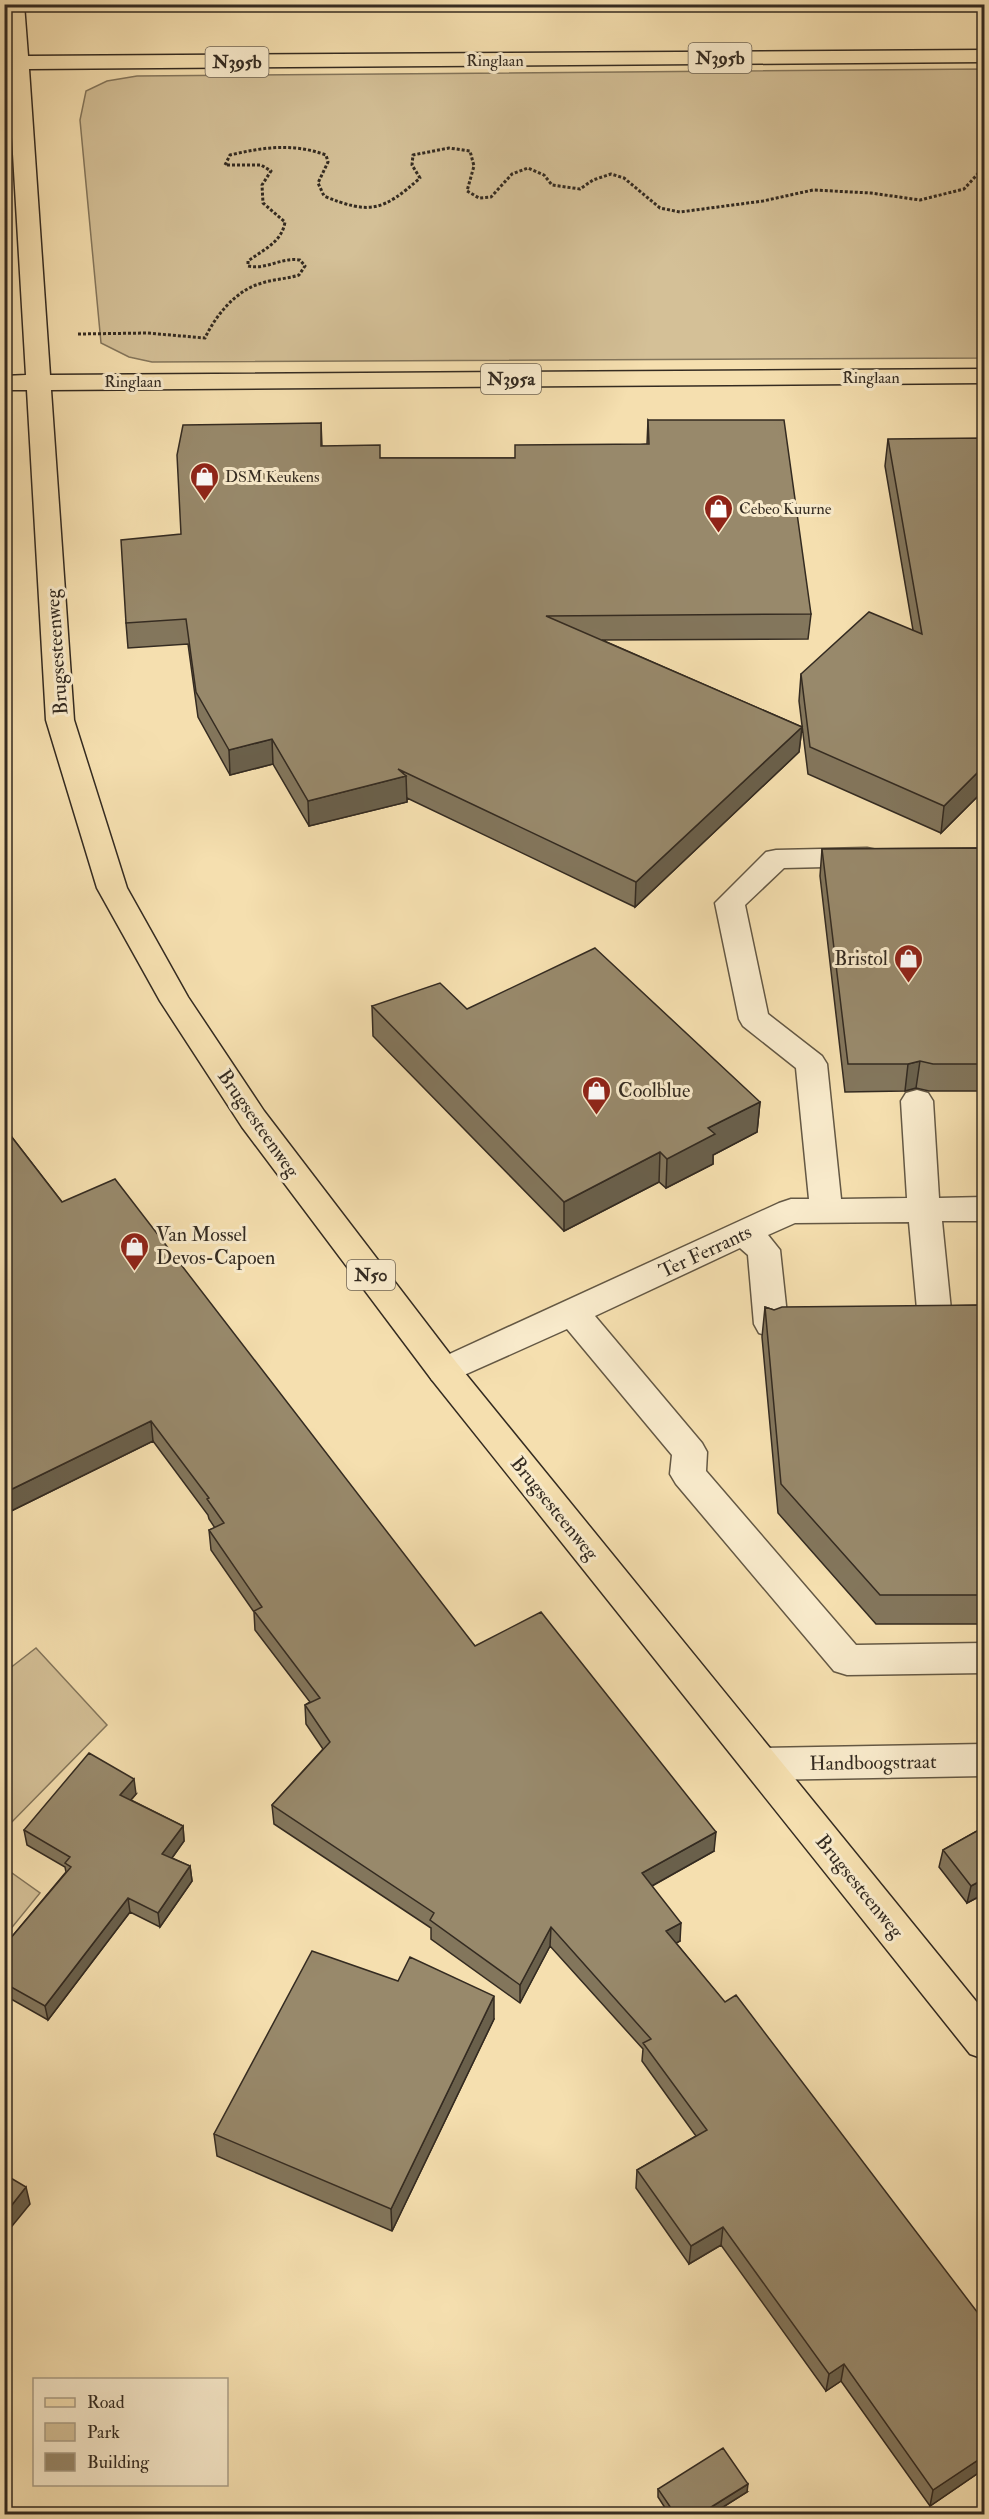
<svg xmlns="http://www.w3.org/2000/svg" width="989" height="2519" viewBox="0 0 989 2519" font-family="'IM FELL Double Pica',serif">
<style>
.green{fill:#d4c097;stroke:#84765c;stroke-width:1.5}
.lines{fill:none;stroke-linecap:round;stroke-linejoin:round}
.minor-casing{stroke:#645844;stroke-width:3}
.major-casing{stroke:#342b21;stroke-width:3}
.path{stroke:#342b21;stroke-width:3;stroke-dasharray:3 2;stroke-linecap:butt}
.minor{fill:#f8eacb;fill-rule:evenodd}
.major{fill:#f5dfaf;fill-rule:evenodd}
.wall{fill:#83765c;stroke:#342b21;stroke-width:1.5}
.shaded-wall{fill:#6a604b;stroke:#342b21;stroke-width:1.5}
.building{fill:#98896b;stroke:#342b21;stroke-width:1.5}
.labels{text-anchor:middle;stroke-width:6;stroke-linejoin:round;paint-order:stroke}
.far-street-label{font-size:16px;fill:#342b21;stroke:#f8eacb}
.far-poi-label{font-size:16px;fill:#342b21;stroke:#f8eacb;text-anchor:start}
.shield{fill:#f8eacb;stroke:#6f6454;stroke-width:1.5}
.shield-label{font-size:18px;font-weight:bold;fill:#342b21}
.street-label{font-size:20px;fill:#342b21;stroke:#f8eacb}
.poi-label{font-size:20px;fill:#342b21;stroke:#f8eacb;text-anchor:start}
</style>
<rect width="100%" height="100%" fill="#f5dfaf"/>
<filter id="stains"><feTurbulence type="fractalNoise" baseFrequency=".00333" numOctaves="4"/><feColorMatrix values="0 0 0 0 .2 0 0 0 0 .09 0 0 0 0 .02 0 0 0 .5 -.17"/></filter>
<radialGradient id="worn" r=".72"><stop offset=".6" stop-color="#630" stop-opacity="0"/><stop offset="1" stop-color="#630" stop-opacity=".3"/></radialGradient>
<path class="green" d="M984,69V358L152,362L129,357L101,343L80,120L86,91L107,81L137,76Z
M36,1648L107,1725L5,1829V1672Z
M5,1868L40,1893L5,1936Z"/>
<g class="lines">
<defs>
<path id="minor" d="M867,848L877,850L882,857L877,864L867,866L784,868L745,905L768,1014L822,1056L827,1064L841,1199L907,1198L901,1101L906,1093L917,1090L928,1093L933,1101L939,1198L984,1197V1221H942L952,1320L947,1329L935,1332L923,1329L918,1320L909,1222L795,1223L768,1235L780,1250L788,1324L783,1333L771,1337L759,1333L754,1324L748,1255L740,1248L595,1316L702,1443L707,1452L706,1471L856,1645L984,1643V1673L847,1675L834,1671L676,1484L670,1474L672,1455L567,1329L444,1384L432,1380L427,1371L432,1362L779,1203L791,1199H809L796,1068L743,1026L739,1019L715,903L766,852L776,850Z
M984,1744V1776L762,1780L749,1775L743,1764L749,1753L762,1748Z"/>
<path id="major" d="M4,4H24L28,56L984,50V62L29,69L50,375L984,369V383L51,390L74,720L127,888L188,997L264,1111L456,1362L984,2011V2059L970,2054L432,1380L242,1127L160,1001L97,888L46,720L27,390H4V376L26,375L8,69L4,70V56H7Z"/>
</defs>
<use href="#minor" class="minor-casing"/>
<use href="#major" class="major-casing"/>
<path class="path" d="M984,144V152
M78,334L147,333L205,338C216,315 236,290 262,283C274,279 287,279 299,275L305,266L300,260C281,257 267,270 248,266V261C263,250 282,242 285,222L263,203L262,185L271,171L261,165H225L230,155C264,147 293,143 326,155L328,162L318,183L324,196C370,215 383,211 420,178L412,165L413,155L449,148L470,151L474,166L467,191L479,198L491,197L512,174L528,168L544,175L552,185L580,189L593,180L611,174L624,178L660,208L680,212L763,201L813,190L871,193L920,200L964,189L984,167"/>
<use href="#minor" class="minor"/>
<use href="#major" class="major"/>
</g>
<path class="wall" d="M648,420L811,614L808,639L602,640L802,727L799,752L635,907L407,798V802L309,826L273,764L230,775L198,717L188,644L128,648L126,623L181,534L321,423L322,446L380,458H515L647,444Z
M888,439L984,790L941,833L808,774L799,701L801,674L913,630L885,466Z
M984,848V1091H929L916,1088L905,1091L845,1092L820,876L822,849Z
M372,1006L467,1009L760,1102L757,1132L713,1155V1164L666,1188L659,1182L564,1231L373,1036Z
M4,1127L62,1202L475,1646L714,1851L652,1886L680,1941L676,1943L984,2321V2469L930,2506L841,2381L826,2391L721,2245L689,2264L636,2188L637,2170L696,2136L642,2061L643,2049L550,1946L520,2003L431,1939V1928L274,1824L272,1805L323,1749L306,1724L305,1705L310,1702L255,1630L254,1612L211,1550L209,1530L215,1528L209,1519L208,1515L153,1441L7,1513L4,1509Z
M984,1305V1624H876L778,1513L762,1337L765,1307L774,1310Z
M136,1794L131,1800L183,1826L184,1841L172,1858L190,1866L192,1881L160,1927L130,1912L48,2020L4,1995V1946L66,1872L65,1867L27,1845L24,1830Z
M984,1827V1894L967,1903L939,1867L943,1850Z
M398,1981L494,2019L392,2231L217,2156L214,2134Z
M658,2489L747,2492L712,2514H669L658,2497Z"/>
<path class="shaded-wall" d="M802,727L799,752L635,907L636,882Z
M272,739L273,764L230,775L229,750Z
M984,766V790L941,833L944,806Z
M406,776L407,802L309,826L308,801Z
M920,1061L916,1088L905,1091L908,1064Z
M760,1102L757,1132L713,1155V1164L666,1188L667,1159L708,1128Z
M660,1152L659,1182L564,1231V1202Z
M151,1421L153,1441L7,1513L4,1493Z
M134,1779L136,1794L122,1810L120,1795Z
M183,1826L184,1841L164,1869L162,1854Z
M716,1832L714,1851L641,1892L642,1873Z
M190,1866L192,1881L160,1927L158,1913Z
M984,1879V1894L967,1903L971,1886Z
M128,1898L130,1912L48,2020L45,2006Z
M681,1923L680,1941L664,1950L666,1931Z
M551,1927L550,1946L520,2003V1985Z
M494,1996V2019L392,2231L391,2209Z
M26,2187L30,2204L4,2236V2215Z
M723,2227L721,2245L689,2264L691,2246Z
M844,2364L841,2381L826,2391L829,2374Z
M984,2456V2469L930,2506L933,2490Z
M748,2484L747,2492L712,2514H700Z"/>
<path class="building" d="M648,420H784L811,614L546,616L802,727L636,882L398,769L406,776L308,801L272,739L229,750L196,692L186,619L126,623L121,540L181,534L177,455L183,425L321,423V446L380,445V458H515V445L649,444Z
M984,438V766L944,806L810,747L801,674L869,612L922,634L888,439Z
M984,848V1064H933L920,1061L908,1064H848L822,849Z
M595,948L760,1102L708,1128L715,1134L667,1159L660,1152L564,1202L372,1006L440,983L467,1009Z
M4,1127L62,1202L115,1179L475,1646L541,1612L716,1832L642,1873L681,1923L666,1931L725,2002L736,1995L984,2321V2456L933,2490L844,2364L829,2374L723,2227L691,2246L637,2170L707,2130L643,2043L651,2039L551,1927L520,1985L430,1920L434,1913L272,1805L330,1742L305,1705L320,1698L254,1611L262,1607L209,1530L224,1523L207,1499L209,1498L151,1421L4,1493Z
M984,1305V1595H880L781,1484L765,1307L774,1310L782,1307Z
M89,1753L134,1779L120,1795L183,1826L162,1854L190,1866L158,1913L128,1898L45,2006L4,1983V1946L71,1867L65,1863L70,1857L24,1830Z
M984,1827V1879L971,1886L943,1850Z
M312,1951L398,1981L410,1957L494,1996L391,2209L214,2134Z
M4,2174L26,2187L4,2215Z
M723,2448L748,2484L700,2514H675L658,2489Z"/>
<defs>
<symbol id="shop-pin" viewBox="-11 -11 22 30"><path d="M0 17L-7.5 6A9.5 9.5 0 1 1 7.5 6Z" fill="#8f2418" stroke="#f8eacb"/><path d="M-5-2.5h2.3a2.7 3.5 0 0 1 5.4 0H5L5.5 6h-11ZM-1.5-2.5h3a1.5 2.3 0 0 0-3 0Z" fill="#fff"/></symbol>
</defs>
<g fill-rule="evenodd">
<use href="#shop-pin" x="188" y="460" width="33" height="45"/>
<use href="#shop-pin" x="702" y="492" width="33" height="45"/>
<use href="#shop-pin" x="892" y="942" width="33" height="45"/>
<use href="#shop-pin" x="580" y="1074" width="33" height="45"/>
<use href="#shop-pin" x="118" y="1230" width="33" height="45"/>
</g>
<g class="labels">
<g class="far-street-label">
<text x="495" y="66">Ringlaan</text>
<text x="871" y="383">Ringlaan</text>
<text x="133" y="387">Ringlaan</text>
</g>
<g class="far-poi-label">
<text x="225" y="482">DSM Keukens</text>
<text x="739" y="514">Cebeo Kuurne</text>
</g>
<g class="shield">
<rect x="688.5" y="43" width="63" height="30" rx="4.5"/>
<rect x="205.5" y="47" width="63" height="30" rx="4.5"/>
<rect x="481" y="364" width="60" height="30" rx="4.5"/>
<rect x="347" y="1260" width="48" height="30" rx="4.5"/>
</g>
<g class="shield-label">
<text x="720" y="64">N395b</text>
<text x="237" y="68">N395b</text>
<text x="511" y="385">N395a</text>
<text x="371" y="1281">N50</text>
</g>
<g class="street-label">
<text transform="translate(56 652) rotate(-94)" y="7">Brugsesteenweg</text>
<text transform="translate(259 1123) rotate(55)" y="7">Brugsesteenweg</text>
<text transform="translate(705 1251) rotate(-25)" y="7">Ter Ferrants</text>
<text transform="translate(555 1508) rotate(51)" y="7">Brugsesteenweg</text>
<text transform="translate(873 1762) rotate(-1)" y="7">Handboogstraat</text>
<text transform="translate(860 1886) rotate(51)" y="7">Brugsesteenweg</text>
</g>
<g class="poi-label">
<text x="888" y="965" text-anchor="end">Bristol</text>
<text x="618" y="1097">Coolblue</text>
<text x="156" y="1241">Van Mossel<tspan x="156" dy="23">Devos-Capoen</tspan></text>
</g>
</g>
<rect width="989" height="2519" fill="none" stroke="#f5dfaf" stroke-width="24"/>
<rect x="6" y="6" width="977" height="2507" fill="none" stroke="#342b21" stroke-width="3"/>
<rect x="12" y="12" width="965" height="2495" fill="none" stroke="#342b21" stroke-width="1.5"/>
<rect x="33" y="2378" width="195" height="108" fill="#f8eacb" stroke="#aa9e87" stroke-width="1.5"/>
<rect x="45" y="2398" width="30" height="9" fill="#f5dfaf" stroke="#aa9e87" stroke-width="1.5"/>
<text x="87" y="2408" font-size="18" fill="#342b21">Road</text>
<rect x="45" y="2423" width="30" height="18" fill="#d4c097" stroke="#aa9e87" stroke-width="1.5"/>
<text x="87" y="2438" font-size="18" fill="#342b21">Park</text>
<rect x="45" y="2453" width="30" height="18" fill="#98896b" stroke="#aa9e87" stroke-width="1.5"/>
<text x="87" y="2468" font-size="18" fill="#342b21">Building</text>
<rect width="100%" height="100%" filter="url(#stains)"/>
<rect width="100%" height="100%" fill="url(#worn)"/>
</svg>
